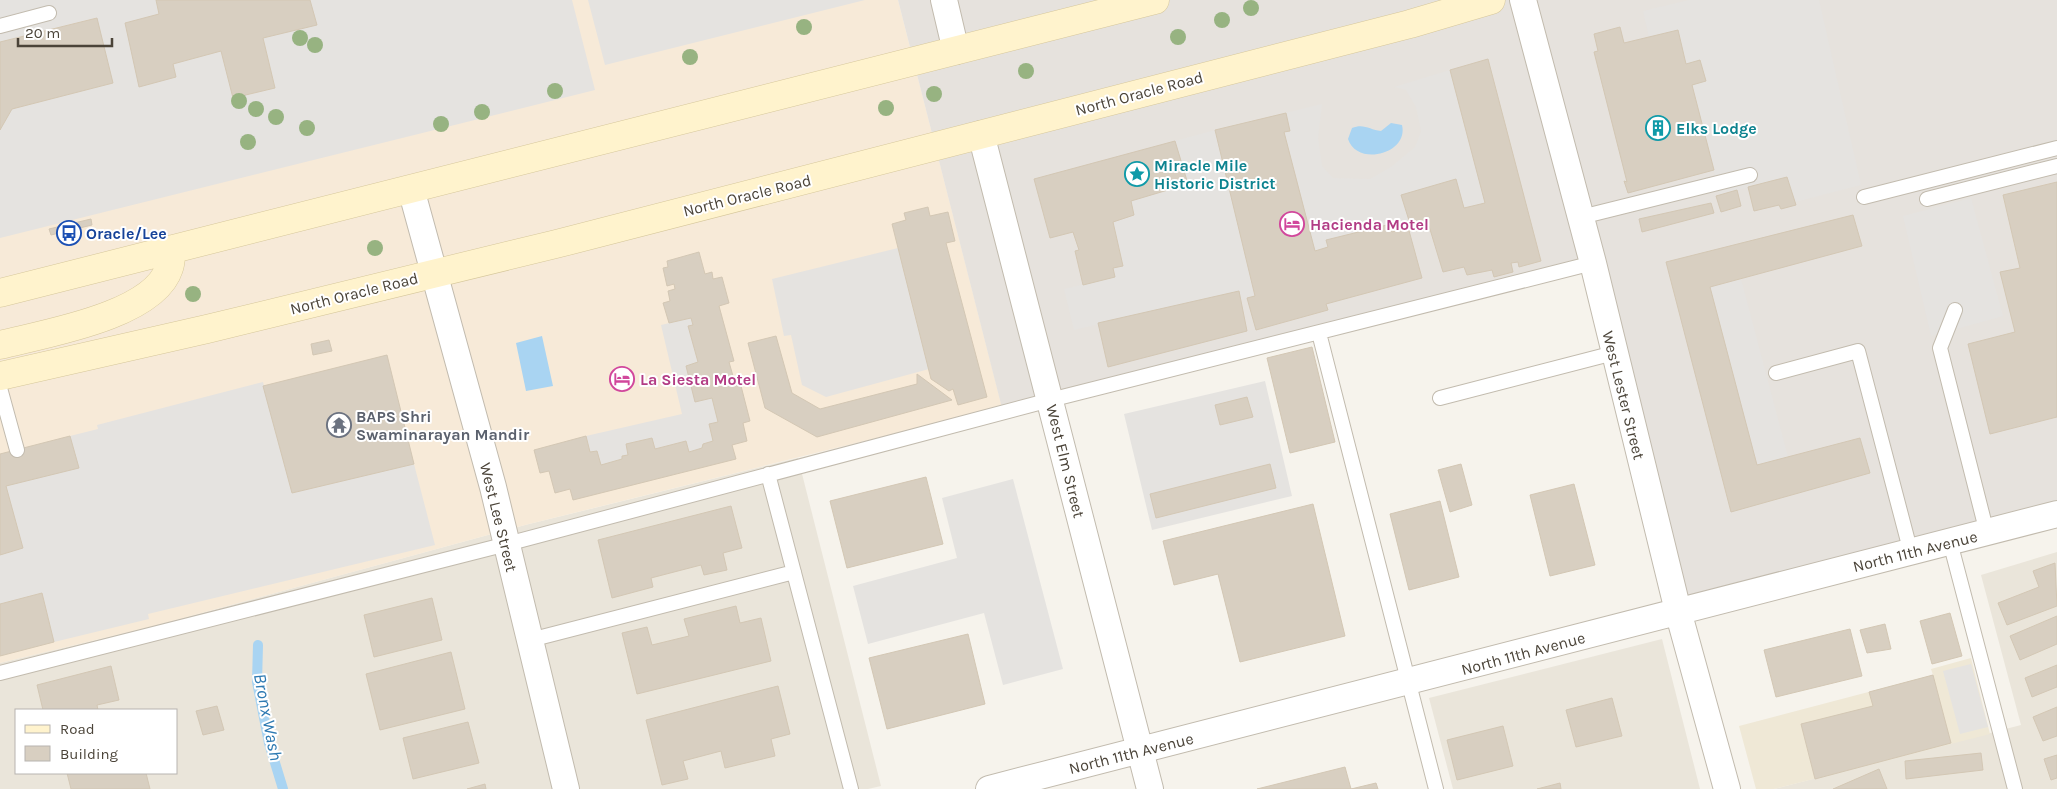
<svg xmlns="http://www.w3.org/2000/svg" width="2057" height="789" viewBox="0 0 2057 789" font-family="Karla,sans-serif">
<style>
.residential{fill:#eae5da;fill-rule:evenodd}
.commercial{fill:#f7ead8}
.industrial{fill:#e6e2dd}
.education{fill:#efe8d6}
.parking{fill:#e5e3e0}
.water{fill:#a9d4f2}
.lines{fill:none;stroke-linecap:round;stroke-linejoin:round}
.stream{stroke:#a9d4f2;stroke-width:10}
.building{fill:#d8cfc1;stroke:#d3c7b4}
.lane-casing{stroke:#c2bbae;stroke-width:16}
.street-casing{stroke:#c2bbae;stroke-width:28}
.secondary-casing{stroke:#d6c79b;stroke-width:29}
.lane{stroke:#fff;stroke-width:14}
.street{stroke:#fff;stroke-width:26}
.secondary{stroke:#fff3cd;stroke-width:28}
.tree{fill:#97b381}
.labels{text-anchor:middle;stroke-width:4;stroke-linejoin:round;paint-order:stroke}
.street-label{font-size:16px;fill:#4b4439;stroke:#fff}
.culture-label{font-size:16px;font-weight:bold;fill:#0d838f;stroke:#fff;text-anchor:start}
.hotel-label{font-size:16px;font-weight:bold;fill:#b23c85;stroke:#fff;text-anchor:start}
.transit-label{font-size:16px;font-weight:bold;fill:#164399;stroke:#fff;text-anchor:start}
.worship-label{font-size:16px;font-weight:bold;fill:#5b616d;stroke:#fff;text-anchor:start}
.water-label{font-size:18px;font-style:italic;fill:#2e7ab2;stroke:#fff}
</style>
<rect width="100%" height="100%" fill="#f6f3ec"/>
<path class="residential" d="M798,458L881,786L868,789H0V663L154,626L525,525ZM16,710H176V773H16Z
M2057,552V789H1774L2021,725L1981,575Z
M1662,639L1700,789H1453L1429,698Z"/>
<path class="commercial" d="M0,0H898L1002,407L525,525L154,626L0,663Z"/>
<path class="industrial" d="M898,0H2057V514L1678,611L1593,263L1003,412Z"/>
<path class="education" d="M1971,658L1990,734L1774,789H1756L1739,726L1933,675L1931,669Z"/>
<path class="parking" d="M0,0H156L159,14L139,86L176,77L173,64L221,51L234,98L275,88L263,38L316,25L310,0H572L595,90L0,238V130L12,109L113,83L96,18L0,42Z
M588,0H865L605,65Z
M1689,0H1819L1861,185L1795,202L1787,177L1720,195L1692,85L1706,81L1701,60L1686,64L1678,30L1649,37L1643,11Z
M1450,70L1485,203L1464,208L1456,179L1402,195L1411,225L1408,227L1392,232L1391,225L1326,240L1328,247L1315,251L1284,132L1290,131L1286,113L1322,104L1318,138L1322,166L1333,178L1370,179L1391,167L1415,147L1421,131L1416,107L1406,90L1394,87Z
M1215,130L1255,296L1241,300L1239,291L1074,330L1064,289L1115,277L1113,268L1123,266L1113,222L1134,215L1131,201L1188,184L1175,141Z
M1971,198L2003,316L1931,336L1903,216Z
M898,248L929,369L826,397L802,385L791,335L784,336L772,279Z
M1741,279L1788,457L1757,465L1710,287Z
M691,318L693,325L688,326L698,362L686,366L712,398L718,422L709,425L713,441L703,444L702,448L689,452L686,441L655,449L652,438L626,444L628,455L622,456V459L601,465L597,451L590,452L586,436L682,414L661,325Z
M1265,381L1292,496L1152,530L1124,414Z
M263,382L292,493L414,464L435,545L148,614L149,619L54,642L42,593L0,604V555L6,486L78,468L70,436L98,429L97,425Z
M1013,479L1063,669L1003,685L984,613L868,644L853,586L957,558L942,498Z
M1971,664L1988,727L1960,734L1943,671Z"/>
<path class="water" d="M1391,123L1402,125C1409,154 1357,167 1348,139L1352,128C1364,123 1370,130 1381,131Z
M542,336L553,386L526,391L516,343Z"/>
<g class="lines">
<path class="stream" d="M258,645L257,682L269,743L283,789"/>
</g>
<path class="building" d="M156,0H310L317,25L263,38L275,88L233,98L221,51L173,64L176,77L139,87L125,23L159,14Z
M97,18L113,83L12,109L0,130V42Z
M1620,27L1624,43L1678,30L1686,64L1700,60L1706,81L1692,85L1714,170L1628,193L1624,181L1627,182L1594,52L1598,51L1594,34Z
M1488,59L1541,261L1519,267L1518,262L1511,263L1513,272L1494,277L1492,270L1467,275L1464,267L1443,272L1429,226L1412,230L1401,195L1456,179L1464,208L1485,203L1450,70Z
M1286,113L1290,131L1284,132L1315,251L1328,247L1326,240L1391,224L1392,232L1408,227L1422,278L1326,304L1328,310L1256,330L1247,298L1255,296L1215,130Z
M1175,141L1188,184L1131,201L1134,215L1113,222L1123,266L1113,268L1115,277L1083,285L1075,251L1079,250L1073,232L1050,238L1034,179Z
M1787,177L1796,205L1781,209L1779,205L1754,211L1748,187Z
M2057,182V417L1990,434L1968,344L2015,332L2000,272L2020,268L2003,195Z
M1737,190L1741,206L1721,212L1716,196Z
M1711,203L1714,213L1642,232L1639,219Z
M928,207L930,216L948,212L955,241L946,243L987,397L958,405L953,389L949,391L931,379L892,224L906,220L904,213Z
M1853,215L1862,246L1710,287L1757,465L1860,438L1870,473L1731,512L1666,262Z
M91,219L92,225L51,235L49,229Z
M699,252L705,274L712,272L713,279L722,277L729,303L719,306L734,361L729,362L735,383L740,382L750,421L743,423L747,441L732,445L736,459L573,500L570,489L555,493L549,471L540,473L534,450L586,436L590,452L597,451L601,465L622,459V456L628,455L626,444L652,438L655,449L686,441L689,452L702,448L703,444L713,441L709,424L718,422L712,398L695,402L686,366L698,362L688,326L693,325L691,318L669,323L663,303L670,301L668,291L675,289L674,284L667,286L663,268L668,267L667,261Z
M1239,291L1247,331L1108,367L1098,323Z
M776,336L792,393L820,409L917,384V374L952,400L817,437L765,408L748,343Z
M329,340L332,351L313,355L311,344Z
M1312,347L1335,442L1290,453L1267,358Z
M387,355L414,464L292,493L263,386Z
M1247,397L1253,417L1220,425L1215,405Z
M70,436L79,468L6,486L23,548L0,555V454Z
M1270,464L1276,488L1156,518L1150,494Z
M1461,464L1472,505L1450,512L1438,470Z
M926,477L943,544L847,568L830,501Z
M1574,484L1595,565L1550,576L1530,495Z
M1440,501L1459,577L1409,590L1390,514Z
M1313,504L1345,636L1240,662L1218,574L1174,585L1163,541Z
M731,506L742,548L723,553L727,570L704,575L701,565L651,578L653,587L612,598L598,540Z
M2055,563L2057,606L2007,625L1998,603L2039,587L2033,571Z
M42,593L54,642L0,656V604Z
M432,598L442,640L374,657L364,615Z
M736,606L740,623L761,618L771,661L637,694L622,633L647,627L652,645L689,636L684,619Z
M1950,613L1962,656L1932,664L1920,621Z
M2057,616V644L2020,660L2010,636Z
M1885,624L1891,649L1867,653L1860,630Z
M1850,629L1862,676L1776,697L1764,650Z
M968,634L985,704L887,729L869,658Z
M451,652L465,709L380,730L366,674Z
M2057,665V687L2032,697L2025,678Z
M111,666L119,700L97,705L98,710H43L37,685Z
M1933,675L1951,743L1815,779L1801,724L1873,706L1869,692Z
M778,686L790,734L771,739L775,756L725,768L721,751L683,761L688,779L662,785L646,720Z
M1612,698L1622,736L1576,747L1566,710Z
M217,706L224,730L203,735L196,711Z
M2057,707V736L2043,741L2033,717Z
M468,722L479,763L413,779L403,738Z
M1503,726L1513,766L1457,780L1447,740Z
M1981,753L1983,770L1906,779L1905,761Z
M2057,755V778L2051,780L2044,759Z
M1345,767L1351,789L1376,783L1378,789H1257Z
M1879,769L1887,789H1833Z
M67,773H146L150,789H71Z
M1560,783L1561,789H1537Z
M485,784L486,789H467Z"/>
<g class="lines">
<defs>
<path id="lane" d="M0,26L49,13
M1864,197L2057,148
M1927,199L2057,166
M1581,217L1750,175
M1955,310L1940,348L1987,533
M1319,333L1436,789
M1776,373L1858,351L1911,553
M0,388L17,450
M1440,398L1614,353
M768,474L851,789
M1950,542L2015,789
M530,640L794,572
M0,673L507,544L1050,400L1593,263"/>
<path id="street" d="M944,0L956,51
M1523,0L1593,263L1678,611L1727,789
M981,134L1150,789
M411,189L493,487L566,789
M989,789L2057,514"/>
<path id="secondary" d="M0,293L1155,0
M0,345C43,334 154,316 169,268C171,263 171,255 172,249
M0,376L207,329L556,244L1410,24L1491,0"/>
</defs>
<use href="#lane" class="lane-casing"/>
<use href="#street" class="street-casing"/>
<use href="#secondary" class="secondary-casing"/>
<use href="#lane" class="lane"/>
<use href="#street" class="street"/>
<use href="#secondary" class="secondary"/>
</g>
<g class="tree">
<circle cx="1251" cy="8" r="8"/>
<circle cx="1222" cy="20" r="8"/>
<circle cx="804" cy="27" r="8"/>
<circle cx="1178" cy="37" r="8"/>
<circle cx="300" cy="38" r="8"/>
<circle cx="315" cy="45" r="8"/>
<circle cx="690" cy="57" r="8"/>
<circle cx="1026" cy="71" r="8"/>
<circle cx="555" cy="91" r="8"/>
<circle cx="934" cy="94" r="8"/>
<circle cx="239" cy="101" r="8"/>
<circle cx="886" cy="108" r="8"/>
<circle cx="256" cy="109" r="8"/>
<circle cx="482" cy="112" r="8"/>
<circle cx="276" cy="117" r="8"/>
<circle cx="441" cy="124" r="8"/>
<circle cx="307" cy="128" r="8"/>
<circle cx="248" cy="142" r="8"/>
<circle cx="375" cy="248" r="8"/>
<circle cx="193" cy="294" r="8"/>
</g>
<defs>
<symbol id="building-ring" viewBox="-11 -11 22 22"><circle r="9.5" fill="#fff" stroke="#0f9aa8" stroke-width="1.5"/><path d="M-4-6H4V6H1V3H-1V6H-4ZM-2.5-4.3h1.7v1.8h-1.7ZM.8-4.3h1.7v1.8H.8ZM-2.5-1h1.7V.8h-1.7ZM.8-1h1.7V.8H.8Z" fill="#0f9aa8"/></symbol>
<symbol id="sight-ring" viewBox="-11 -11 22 22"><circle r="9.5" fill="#fff" stroke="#0f9aa8" stroke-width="1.5"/><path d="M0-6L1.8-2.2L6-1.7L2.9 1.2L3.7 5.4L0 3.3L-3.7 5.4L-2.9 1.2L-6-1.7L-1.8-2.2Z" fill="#0f9aa8"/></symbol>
<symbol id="hotel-ring" viewBox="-11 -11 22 22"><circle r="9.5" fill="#fff" stroke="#d1479c" stroke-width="1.5"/><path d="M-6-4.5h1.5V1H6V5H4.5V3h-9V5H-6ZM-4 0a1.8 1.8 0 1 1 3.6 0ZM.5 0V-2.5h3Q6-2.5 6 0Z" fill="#d1479c"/></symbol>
<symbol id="bus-ring" viewBox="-11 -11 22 22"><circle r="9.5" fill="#fff" stroke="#1a4fb4" stroke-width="1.5"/><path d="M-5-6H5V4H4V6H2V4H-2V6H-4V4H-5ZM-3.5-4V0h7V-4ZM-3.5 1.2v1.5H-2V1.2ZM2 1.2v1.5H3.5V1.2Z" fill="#1a4fb4"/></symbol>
<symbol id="temple-ring" viewBox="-11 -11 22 22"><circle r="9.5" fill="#fff" stroke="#6b7280" stroke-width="1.5"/><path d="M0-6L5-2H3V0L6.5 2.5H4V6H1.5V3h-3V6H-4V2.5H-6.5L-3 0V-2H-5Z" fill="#6b7280"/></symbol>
</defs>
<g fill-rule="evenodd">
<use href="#building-ring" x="1644" y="114" width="28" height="28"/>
<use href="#sight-ring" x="1123" y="160" width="28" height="28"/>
<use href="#hotel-ring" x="1278" y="210" width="28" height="28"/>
<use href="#bus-ring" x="55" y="219" width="28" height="28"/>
<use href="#hotel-ring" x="608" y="365" width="28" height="28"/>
<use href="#temple-ring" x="325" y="411" width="28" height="28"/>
</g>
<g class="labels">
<g class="street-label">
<text transform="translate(1139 93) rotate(-15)" y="6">North Oracle Road</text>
<text transform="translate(747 195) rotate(-14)" y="6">North Oracle Road</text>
<text transform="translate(354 293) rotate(-14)" y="6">North Oracle Road</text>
<text transform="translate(1624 395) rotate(76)" y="6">West Lester Street</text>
<text transform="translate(1066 461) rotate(76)" y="6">West Elm Street</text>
<text transform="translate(499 517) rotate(76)" y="6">West Lee Street</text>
<text transform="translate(1915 551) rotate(-14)" y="6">North 11th Avenue</text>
<text transform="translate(1523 653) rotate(-15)" y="6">North 11th Avenue</text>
<text transform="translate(1131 753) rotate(-14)" y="6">North 11th Avenue</text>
</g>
<g class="culture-label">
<text x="1676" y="134">Elks Lodge</text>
<text x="1154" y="171">Miracle Mile<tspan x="1154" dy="18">Historic District</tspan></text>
</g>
<g class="hotel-label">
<text x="1310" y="230">Hacienda Motel</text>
<text x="640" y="385">La Siesta Motel</text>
</g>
<g class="transit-label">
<text x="86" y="239">Oracle/Lee</text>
</g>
<g class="worship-label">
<text x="356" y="422">BAPS Shri<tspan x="356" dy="18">Swaminarayan Mandir</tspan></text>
</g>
<g class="water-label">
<text transform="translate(268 717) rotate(79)" y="6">Bronx Wash</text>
</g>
</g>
<rect x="15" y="709" width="162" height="65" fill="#ffffff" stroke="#b7b4b0"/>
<rect x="25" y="725" width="25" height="8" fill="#fff3cd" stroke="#b7b4b0"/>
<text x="60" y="734" font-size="15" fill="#4b4439">Road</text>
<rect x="25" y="746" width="25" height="15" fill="#d8cfc1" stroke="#b7b4b0"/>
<text x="60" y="759" font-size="15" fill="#4b4439">Building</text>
<path d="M18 38v8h94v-8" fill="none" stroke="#4b4439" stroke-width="2.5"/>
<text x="25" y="38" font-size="15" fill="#4b4439" stroke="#ffffff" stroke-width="4" paint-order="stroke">20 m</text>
</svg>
